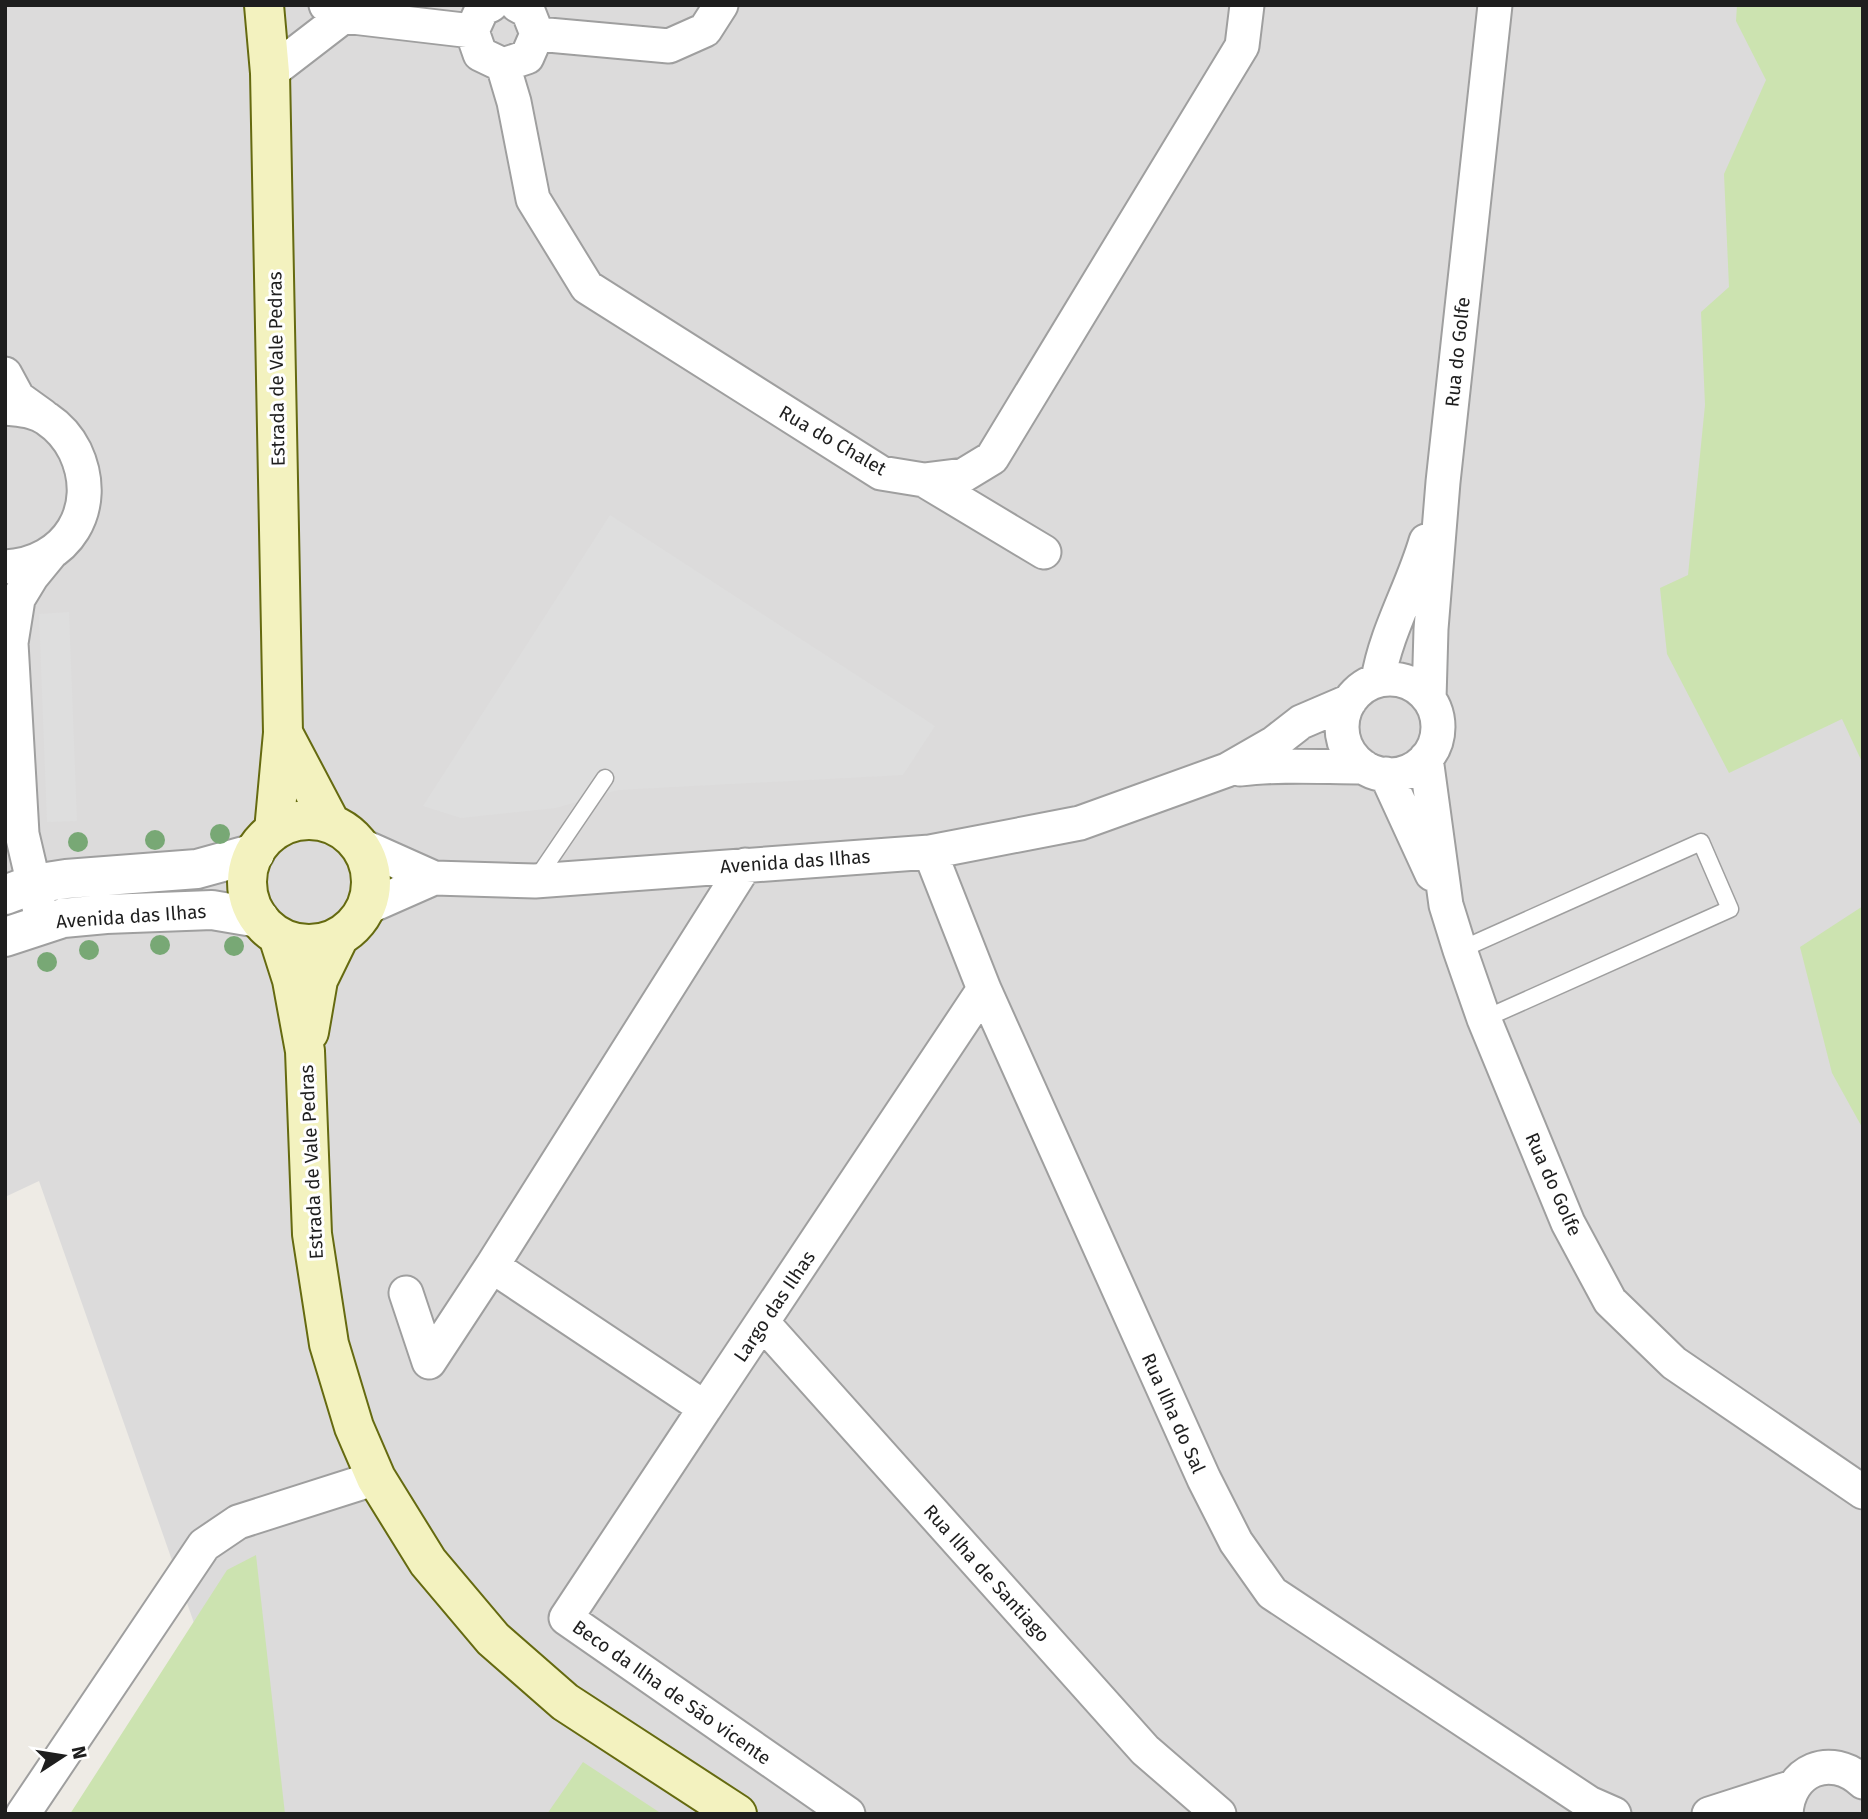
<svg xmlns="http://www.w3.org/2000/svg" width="1868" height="1819" viewBox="0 0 1868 1819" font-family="'Fira Sans',sans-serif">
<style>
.residential{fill:#dcdbdb}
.grass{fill:#cce3b0}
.parking{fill:#dedede}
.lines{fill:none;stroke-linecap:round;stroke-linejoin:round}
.service-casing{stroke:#9f9f9f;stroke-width:19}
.minor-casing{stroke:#9f9f9f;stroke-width:37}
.tertiary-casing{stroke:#9f9f9f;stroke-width:42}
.secondary-casing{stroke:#656a10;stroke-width:42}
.service{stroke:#fff;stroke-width:16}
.minor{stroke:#fff;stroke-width:33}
.tertiary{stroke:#fff;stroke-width:38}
.secondary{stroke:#f3f2bf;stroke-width:38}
.tree{fill:#78a875}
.labels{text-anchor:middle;stroke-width:6;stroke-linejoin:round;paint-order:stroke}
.street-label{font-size:19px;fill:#1e1e1e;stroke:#fff}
</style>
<rect width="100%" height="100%" fill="#eeebe5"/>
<path class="residential" d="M5,5H1863V1814H261L39,1181L5,1197Z"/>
<path class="grass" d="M1737,5H1863V764L1842,719L1729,773L1667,654L1660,588L1688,575L1705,405L1701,312L1729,287L1724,174L1766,80L1736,21Z
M1863,906V1129L1832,1073L1800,947Z
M256,1555L285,1814H70L227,1570Z
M583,1762L662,1814H547Z"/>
<path class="parking" d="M610,515L935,726L903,775L618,790L556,808L461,818L423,806Z
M69,612L77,821L47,822L39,614Z"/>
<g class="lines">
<defs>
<path id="service" d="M535,881L605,778
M1460,950L1701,842L1730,909L1484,1019"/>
<path id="minor" d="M326,5L344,16L472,31
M491,5L482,9L472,31L480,54L503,65L527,57L537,34L528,11L517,5
M537,34L669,46L705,30L721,5
M503,65L514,102L533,199L587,287L881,473L924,480L964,475L992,458L1242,46L1247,5
M270,73L344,16
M5,374L18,398L43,416
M5,408C20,410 35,410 47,419C59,427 69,439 75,451C102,508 67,564 5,567
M924,480L1044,552
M1342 727a48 48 0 1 1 96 0a48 48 0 1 1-96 0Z
M1378,680C1386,631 1412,589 1426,541
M1429,699L1431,629L1443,482L1495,5
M1426,758L1446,905L1460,950L1484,1019L1568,1223L1610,1301L1674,1363L1863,1492
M1240,769C1282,764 1322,767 1364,767
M1386,774L1432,874
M358,844L434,878L535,881L930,852L1080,823L1227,770L1274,743L1301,722L1350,701
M930,852L984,989L1204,1479L1236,1542L1272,1593L1589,1803L1614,1814
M745,865L492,1266L705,1408L984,989
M366,908L434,878
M40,911L22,834L11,643L18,599L32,576L50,554
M406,1293L429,1362L492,1266
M763,1323L1145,1750L1219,1814
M705,1408L566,1618L848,1814
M23,1814L204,1545L238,1522L376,1478
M1709,1814L1793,1787
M1786,1814C1788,1770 1831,1752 1863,1782"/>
<path id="tertiary" d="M5,895L34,884L66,879L197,869L255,853
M5,937L63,918L106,914L212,910L259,918"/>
<path id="secondary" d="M264,5L270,73L283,733L274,831
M283,733L331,824
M247 882a62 62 0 1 1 124 0a62 62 0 1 1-124 0Z
M278,936L292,980L305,1051L312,1234L329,1344L354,1427L376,1478L428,1562L493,1639L565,1702L737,1814
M309,1032L318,980L339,937"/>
</defs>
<use href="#service" class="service-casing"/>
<use href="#minor" class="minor-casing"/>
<use href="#tertiary" class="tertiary-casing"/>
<use href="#secondary" class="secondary-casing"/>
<use href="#service" class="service"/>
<use href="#minor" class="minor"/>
<use href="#tertiary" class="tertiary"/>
<use href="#secondary" class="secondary"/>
</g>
<g class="tree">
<circle cx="220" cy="834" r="10"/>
<circle cx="155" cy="840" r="10"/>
<circle cx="78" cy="842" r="10"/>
<circle cx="160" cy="945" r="10"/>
<circle cx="234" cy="946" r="10"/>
<circle cx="89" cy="950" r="10"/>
<circle cx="47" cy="962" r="10"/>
</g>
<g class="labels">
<g class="street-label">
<text transform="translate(1457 352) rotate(-84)" y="7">Rua do Golfe</text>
<text transform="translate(276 369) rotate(-91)" y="7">Estrada de Vale Pedras</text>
<text transform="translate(833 440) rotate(30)" y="7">Rua do Chalet</text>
<text transform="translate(795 861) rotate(-4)" y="7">Avenida das Ilhas</text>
<text transform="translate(131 916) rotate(-4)" y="7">Avenida das Ilhas</text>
<text transform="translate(311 1162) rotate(-93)" y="7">Estrada de Vale Pedras</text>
<text transform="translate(1554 1184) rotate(66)" y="7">Rua do Golfe</text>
<text transform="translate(774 1306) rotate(-56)" y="7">Largo das Ilhas</text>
<text transform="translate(1174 1413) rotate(66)" y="7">Rua Ilha do Sal</text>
<text transform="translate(987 1573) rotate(48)" y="7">Rua Ilha de Santiago</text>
<text transform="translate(672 1692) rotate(35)" y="7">Beco da Ilha de São vicente</text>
</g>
</g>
<rect width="1868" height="1819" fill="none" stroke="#1e1e1e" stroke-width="14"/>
<g transform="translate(63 1756) rotate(78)" stroke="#ffffff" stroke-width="5" paint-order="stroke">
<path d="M0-5L12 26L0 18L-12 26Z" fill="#1e1e1e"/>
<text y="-10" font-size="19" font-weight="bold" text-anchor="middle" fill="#1e1e1e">N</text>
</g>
</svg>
